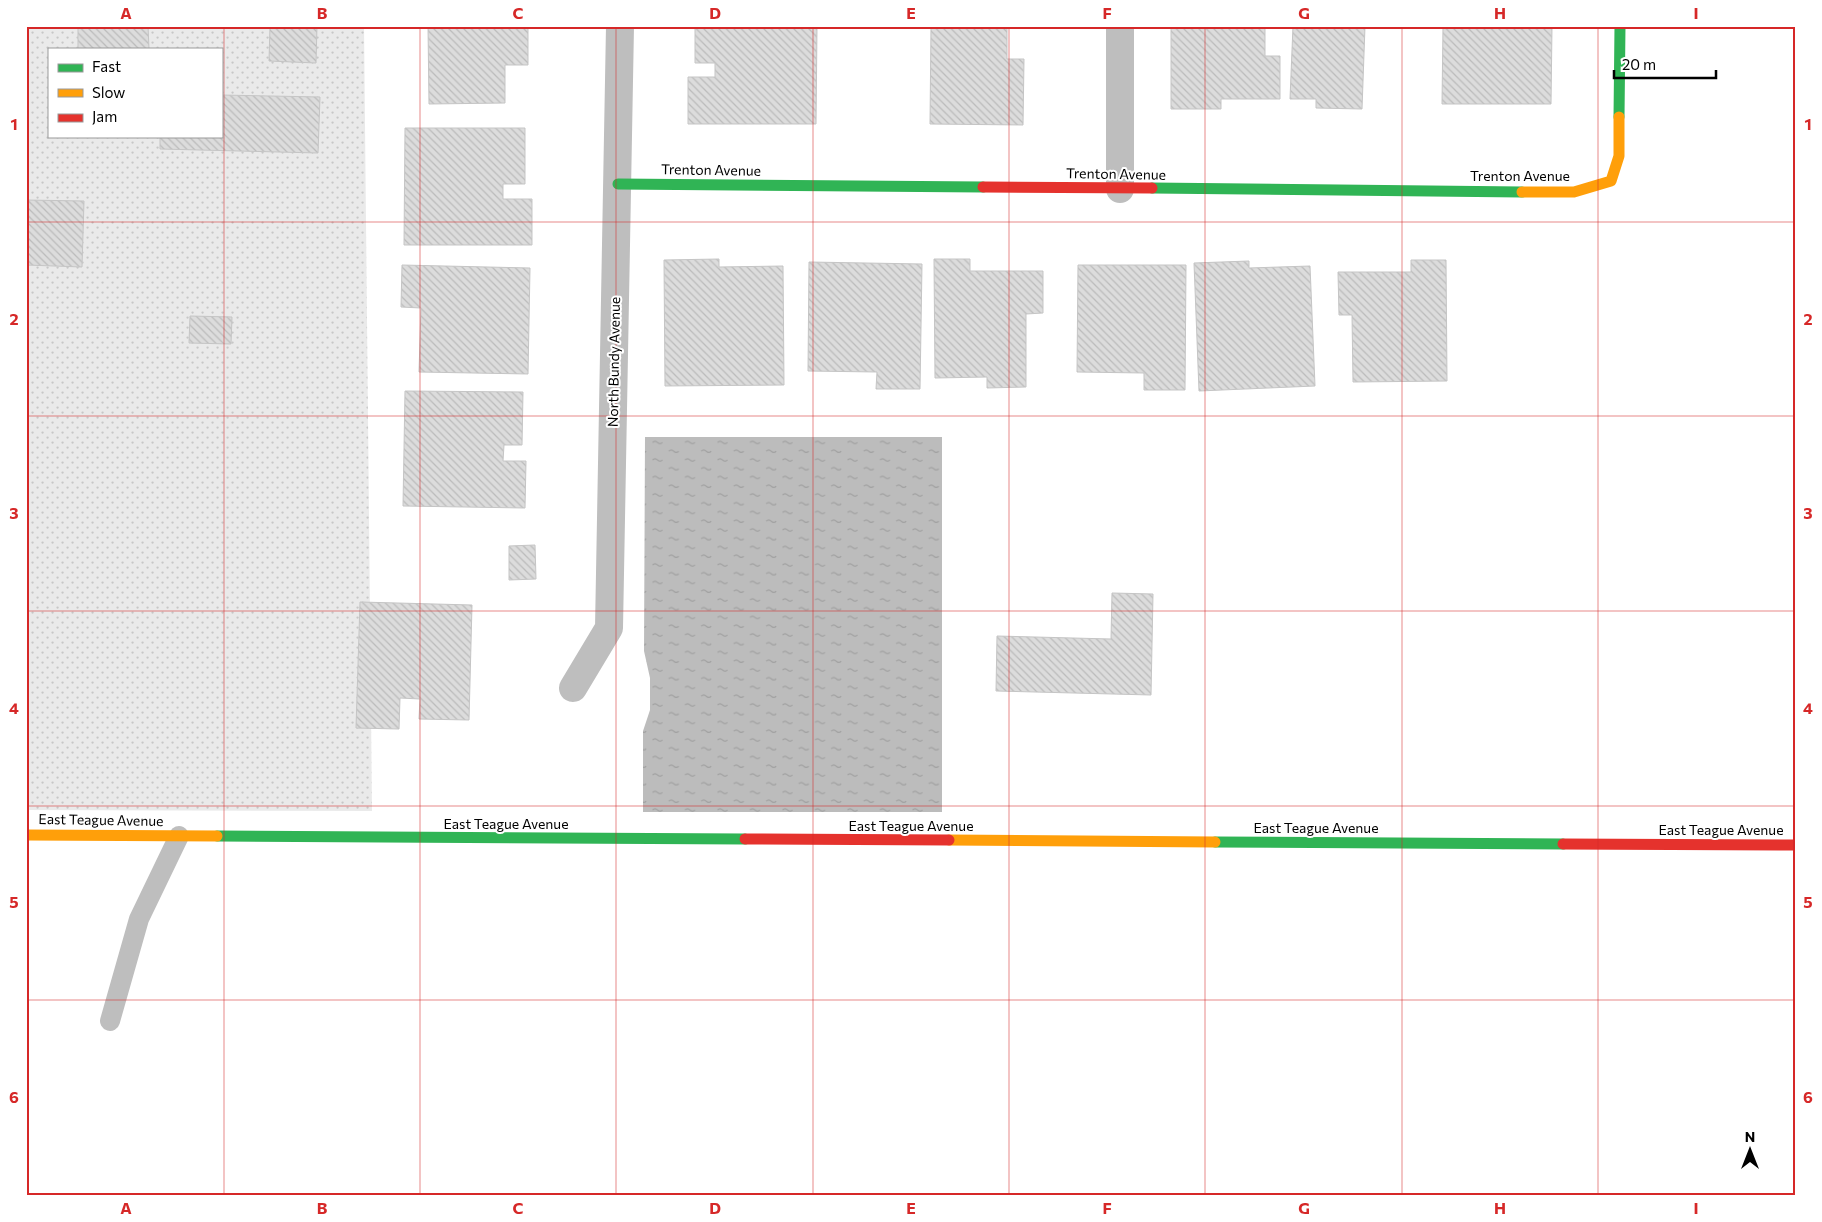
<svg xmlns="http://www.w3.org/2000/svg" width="1822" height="1222" viewBox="0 0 1822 1222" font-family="Commissioner,sans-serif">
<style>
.grass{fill:url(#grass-dots);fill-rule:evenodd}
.water{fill:url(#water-ripples)}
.building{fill:url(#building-back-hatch);stroke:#c5c5c5}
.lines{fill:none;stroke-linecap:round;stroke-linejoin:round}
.lane{stroke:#bebebe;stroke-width:20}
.street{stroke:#bebebe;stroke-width:28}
.fast{stroke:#30b455;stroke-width:11}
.slow{stroke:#ff9f0a;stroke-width:11}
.jam{stroke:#e5322d;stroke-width:11}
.grid{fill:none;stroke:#d62828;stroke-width:1;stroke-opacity:0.55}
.labels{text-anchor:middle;stroke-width:4;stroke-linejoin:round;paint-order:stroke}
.street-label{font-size:14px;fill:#000;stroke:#fff}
.neatline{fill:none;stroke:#d62828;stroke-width:2}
.grid-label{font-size:16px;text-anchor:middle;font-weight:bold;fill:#d62828}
</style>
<defs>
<pattern id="grass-dots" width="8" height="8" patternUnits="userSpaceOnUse" patternTransform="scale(1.25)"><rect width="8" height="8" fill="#eaeaea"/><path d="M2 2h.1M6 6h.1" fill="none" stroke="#c7c7c7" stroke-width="1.8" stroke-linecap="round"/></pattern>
<pattern id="water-ripples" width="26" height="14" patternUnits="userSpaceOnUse" patternTransform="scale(1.25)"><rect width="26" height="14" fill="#bcbcbc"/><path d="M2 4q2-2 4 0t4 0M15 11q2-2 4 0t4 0" fill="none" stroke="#a0a0a0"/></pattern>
<pattern id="building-back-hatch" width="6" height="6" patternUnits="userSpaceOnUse" patternTransform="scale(1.25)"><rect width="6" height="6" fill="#dcdcdc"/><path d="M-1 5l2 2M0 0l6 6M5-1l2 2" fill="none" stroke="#bbb"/></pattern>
</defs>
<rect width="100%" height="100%" fill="#fff"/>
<path class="grass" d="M26,26H364L372,811L26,810ZM49,49H221V136H49Z"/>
<path class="water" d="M645,437H942V812H643V731L650,710V678L644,651Z"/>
<path class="building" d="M78,26H148L149,49H78Z
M270,26H317L316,63L269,61Z
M428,26H528V65H505V103L429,104Z
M695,26H817L816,124H688V77H715V63H695Z
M931,26H1007V59H1024L1023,125L930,124Z
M1171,26H1265V56H1280V99H1221V109H1171Z
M1293,26H1365L1362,109L1316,108V99H1290Z
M1443,26H1552L1551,104H1442Z
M221,95L320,97L318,153L160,149V136H221Z
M405,128H525V184H503V199H532V245H404Z
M26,200L84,201L82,267L26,265Z
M719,259V267L783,266L784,385L665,386L664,260Z
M934,259H970V271H1043V313L1026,314V387L987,388V377L935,378Z
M1411,260H1446L1447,381L1353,382L1352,315H1339L1338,272H1411Z
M1249,261V268L1310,266L1315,386L1199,391L1194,263Z
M809,262L922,264L920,389H876L877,372L808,371Z
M402,265L530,268L528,374L419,372L421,308L401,307Z
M1078,265H1186L1185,390H1144V373L1077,372Z
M190,316L232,317L231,344L189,343Z
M405,391L523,392L522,445H504L503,461H526L525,508L403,506Z
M535,545L536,579L509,580V546Z
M1112,593L1153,594L1151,695L996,691L997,636L1111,639Z
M360,602L472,605L469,720L419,719L420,699L400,698L399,729L356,728Z"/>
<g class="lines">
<path class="lane" d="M110,1021L139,919L179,836"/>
<path class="street" d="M1120,189V26
M573,688L609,628L620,26"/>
<path class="fast" d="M1619,117L1620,26
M618,184L983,187
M1152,188L1522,192
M217,836L745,839
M1215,842L1563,844"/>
<path class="slow" d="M1522,192H1574L1611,181L1619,156V117
M26,835L217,836
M949,840L1215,842"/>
<path class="jam" d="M983,187L1152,188
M745,839L949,840
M1563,844L1796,845"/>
</g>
<path class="grid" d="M224,26V1196M420,26V1196M616,26V1196M813,26V1196M1009,26V1196M1205,26V1196M1402,26V1196M1598,26V1196M26,222H1796M26,416H1796M26,611H1796M26,806H1796M26,1000H1796"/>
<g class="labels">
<g class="street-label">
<text transform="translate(711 170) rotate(1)" y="5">Trenton Avenue</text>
<text transform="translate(1116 174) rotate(1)" y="5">Trenton Avenue</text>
<text x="1520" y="181">Trenton Avenue</text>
<text transform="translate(614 362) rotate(-89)" y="5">North Bundy Avenue</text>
<text transform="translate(101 820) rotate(1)" y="5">East Teague Avenue</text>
<text x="506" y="829">East Teague Avenue</text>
<text x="911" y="831">East Teague Avenue</text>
<text x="1316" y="833">East Teague Avenue</text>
<text x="1721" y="835">East Teague Avenue</text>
</g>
</g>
<rect width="1822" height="1222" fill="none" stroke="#ffffff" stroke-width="55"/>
<rect x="48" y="48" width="175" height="90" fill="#ffffff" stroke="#999999"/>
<rect x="58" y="64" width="25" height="8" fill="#30b455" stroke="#999999"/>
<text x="92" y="72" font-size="15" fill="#000000">Fast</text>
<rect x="58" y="89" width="25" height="8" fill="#ff9f0a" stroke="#999999"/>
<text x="92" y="98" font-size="15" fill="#000000">Slow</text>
<rect x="58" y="114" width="25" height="8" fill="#e5322d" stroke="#999999"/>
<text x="92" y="122" font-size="15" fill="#000000">Jam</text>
<g transform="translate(1750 1150)" stroke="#ffffff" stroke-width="4" paint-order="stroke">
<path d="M0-4L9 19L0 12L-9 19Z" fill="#000000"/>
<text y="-8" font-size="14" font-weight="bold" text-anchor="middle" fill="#000000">N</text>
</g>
<path d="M1614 70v8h102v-8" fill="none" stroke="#000000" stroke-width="2.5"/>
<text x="1622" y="70" font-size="15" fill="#000000" stroke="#ffffff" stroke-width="4" paint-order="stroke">20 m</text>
<rect x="28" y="28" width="1766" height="1166" class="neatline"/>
<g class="grid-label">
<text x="126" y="19">A</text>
<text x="322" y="19">B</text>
<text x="518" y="19">C</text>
<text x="715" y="19">D</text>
<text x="911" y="19">E</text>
<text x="1107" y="19">F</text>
<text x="1304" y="19">G</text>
<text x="1500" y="19">H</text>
<text x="1696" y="19">I</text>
<text x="14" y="130">1</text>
<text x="1808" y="130">1</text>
<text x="14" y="325">2</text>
<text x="1808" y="325">2</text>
<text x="14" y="519">3</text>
<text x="1808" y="519">3</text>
<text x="14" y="714">4</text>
<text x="1808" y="714">4</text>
<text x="14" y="908">5</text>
<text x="1808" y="908">5</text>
<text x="14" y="1103">6</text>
<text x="1808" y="1103">6</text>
<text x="126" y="1214">A</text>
<text x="322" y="1214">B</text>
<text x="518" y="1214">C</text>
<text x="715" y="1214">D</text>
<text x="911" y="1214">E</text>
<text x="1107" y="1214">F</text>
<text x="1304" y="1214">G</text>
<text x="1500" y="1214">H</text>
<text x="1696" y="1214">I</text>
</g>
</svg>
